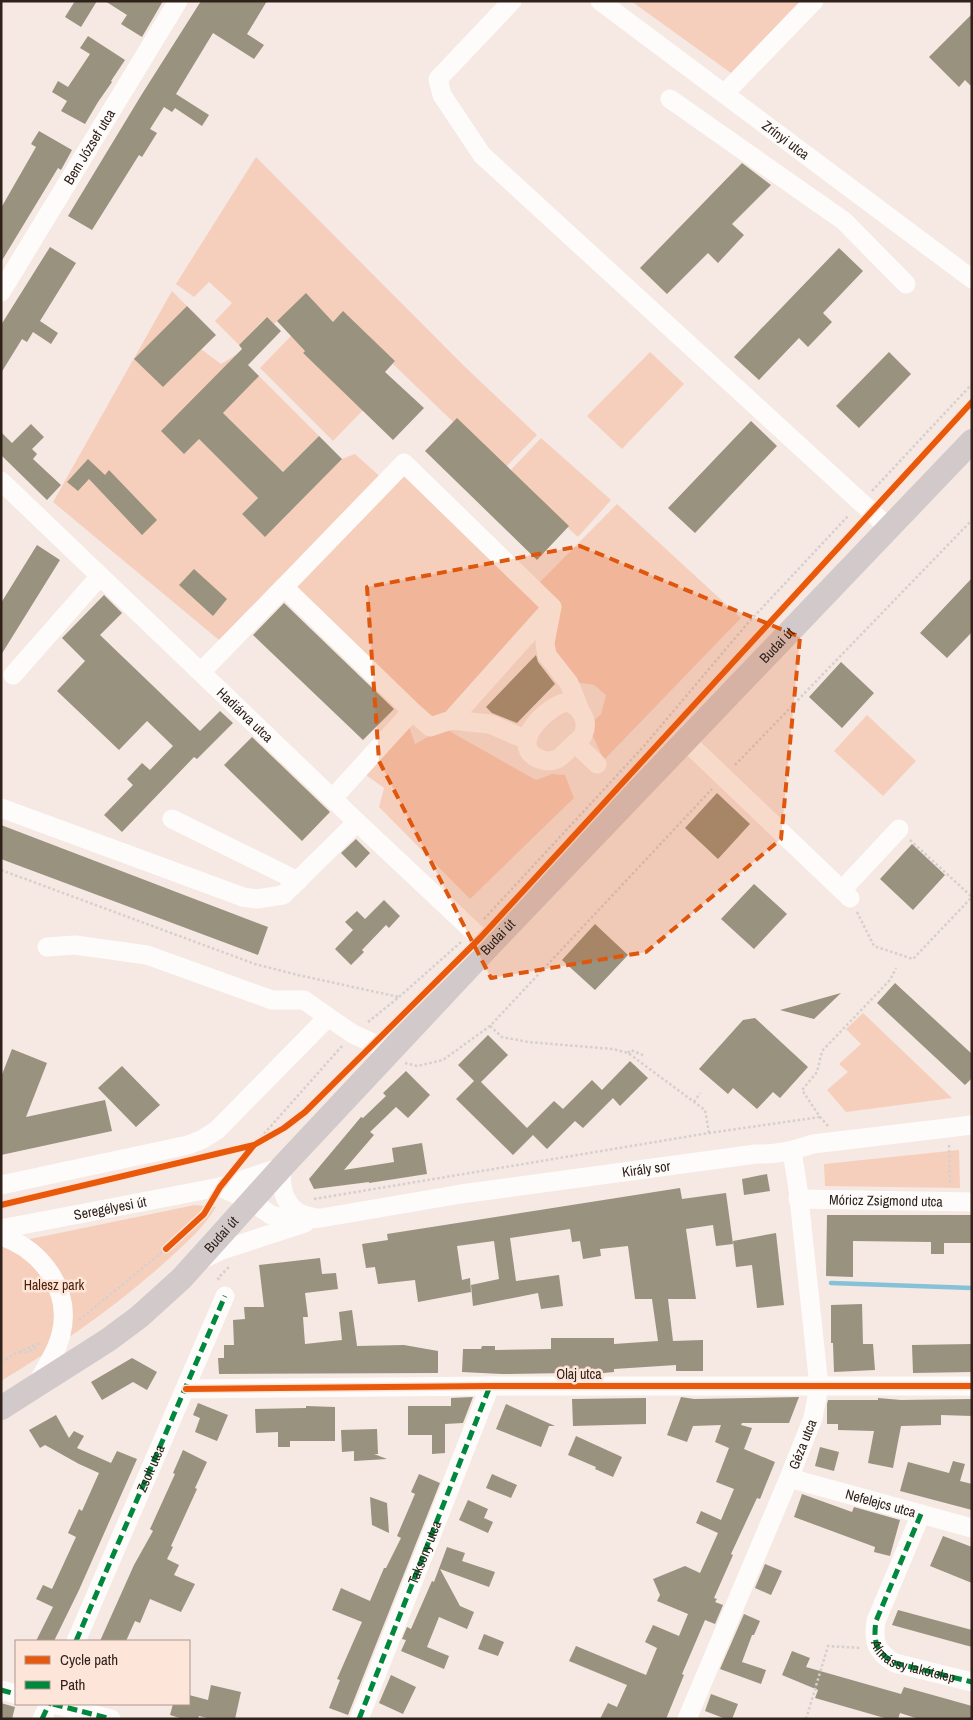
<svg xmlns="http://www.w3.org/2000/svg" width="973" height="1720" viewBox="0 0 973 1720" font-family="'Archivo Narrow',sans-serif">
<style>
.green{fill:#f6cfbc}
.lines{fill:none;stroke-linecap:round;stroke-linejoin:round}
.stream{stroke:#85c2d9;stroke-width:4.5}
.building{fill:#99927e}
.path{stroke:#d4d0ce;stroke-width:2.5;stroke-dasharray:2.5 2.5;stroke-linecap:butt}
.minor{stroke:#fefcfb;stroke-width:19}
.major{stroke:#d2caca;stroke-width:24}
.quiet{stroke:#00873e;stroke-width:5;stroke-dasharray:10 5;stroke-linecap:butt}
.cycleway-casing{stroke:#fee5da;stroke-width:9}
.cycleway{stroke:#e8590c;stroke-width:6}
.marked{fill:#df560d;fill-opacity:0.2;stroke:#df560d;stroke-width:4;stroke-dasharray:10 6;stroke-linejoin:round}
.labels{text-anchor:middle;stroke-width:5;stroke-linejoin:round;paint-order:stroke}
.street-label{font-size:14px;fill:#30221b;stroke:#fee5da}
.park-label{font-size:14px;fill:#502106;stroke:#fee5da}
</style>
<rect width="100%" height="100%" fill="#f6e8e2"/>
<path class="green" d="M631,1H800L731,73Z
M256,157L464,366L537,435L503,470L393,364L395,361L343,312L333,322L306,294L274,324L266,317L239,345L215,321L232,303L209,282L194,297L176,284Z
M172,291L187,306L135,359L163,387L201,349L221,364L237,354L199,439L258,498L242,514L265,537L342,459L355,454L386,482L404,463L538,584L617,504L741,618L604,760L588,726L601,714L606,695L594,685L575,682L539,626L451,720L430,727L284,587L231,650L53,502Z
M291,336L307,349L303,353L363,410L333,441L260,368Z
M650,352L684,384L622,449L587,416Z
M259,376L319,436L283,472L223,413Z
M541,438L611,500L578,537L508,473Z
M867,715L916,761L883,796L834,751Z
M409,726L415,744L444,728L536,780L552,774L565,775L574,798L470,899L379,807L384,788L366,775Z
M863,1013L952,1098L846,1112L827,1090L848,1072L839,1064L861,1044L846,1029Z
M959,1150L960,1188L825,1186L824,1164Z
M195,1205L216,1207C203,1228 190,1239 173,1255C121,1303 62,1344 1,1381V1245Z"/>
<g class="lines">
<path class="stream" d="M831,1283L972,1288"/>
</g>
<path class="building" d="M75,1H97L81,27L65,17Z
M105,1H163L142,37L121,24L127,15Z
M201,1H267L247,34L264,45L254,59L213,33L176,94L209,115L202,126L175,108L172,112L164,107L150,129L157,133L142,157L139,155L92,230L68,216L142,94Z
M972,14V87L965,80L959,87L929,57Z
M88,36L125,60L111,81L112,82L98,102L85,124L61,111L67,101L52,92L58,81L68,87L90,54L80,48Z
M39,131L72,150L61,170L58,168L1,262V208L36,147L31,144Z
M742,163L771,185L732,224L744,235L718,263L708,253L667,294L640,268Z
M50,247L76,263L40,321L58,333L51,344L33,332L27,342L22,339L1,373V325Z
M839,248L863,271L823,313L832,322L808,347L799,338L759,380L734,357Z
M306,293L333,322L343,311L395,361L385,372L424,408L393,440L303,353L305,351L277,321Z
M187,306L216,335L163,387L134,359Z
M267,317L281,331L248,365L259,376L223,413L283,472L319,436L342,459L265,537L242,514L258,498L199,439L184,454L161,431L242,349L239,345Z
M889,352L911,374L859,428L836,406Z
M457,418L569,526L537,560L425,451Z
M751,421L777,446L695,533L668,508Z
M31,424L44,437L32,449L37,454L33,459L61,485L47,500L1,455V432L12,443Z
M88,459L105,475L109,470L157,520L142,535L89,479L78,491L67,482Z
M37,545L60,560L1,655V603Z
M194,569L227,599L213,616L179,585Z
M972,578V632L947,658L920,633Z
M104,595L122,613L100,635L200,731L220,711L233,723L197,759L194,757L122,832L104,815L133,785L127,779L142,763L150,770L173,746L147,721L119,750L57,691L85,661L62,638Z
M284,603L394,709L363,740L253,635Z
M536,655L538,662L555,684L517,723L492,713L486,707Z
M841,662L874,693L842,728L809,697Z
M252,737L330,812L302,841L224,765Z
M717,793L750,824L718,859L685,828Z
M1,825L268,927L258,955L1,859Z
M356,839L370,853L356,868L341,853Z
M912,844L945,875L913,910L880,879Z
M754,884L787,914L754,949L721,919Z
M384,900L400,916L389,928L386,925L362,950L364,952L351,965L335,949L353,930L345,922L357,911L365,919Z
M595,924L628,955L595,990L562,960Z
M895,983L972,1054V1078L965,1085L877,1003Z
M841,993L814,1019L780,1010Z
M755,1018L808,1067L780,1098L773,1092L757,1109L733,1088L728,1094L699,1069L743,1020Z
M488,1035L508,1055L481,1082L527,1128L554,1101L563,1109L592,1080L602,1090L630,1061L648,1078L620,1106L613,1098L583,1128L575,1121L547,1149L533,1135L513,1155L456,1099L474,1081L458,1065Z
M12,1049L47,1063L26,1117L105,1100L112,1131L1,1155V1077Z
M122,1066L160,1105L136,1127L98,1088Z
M406,1071L430,1095L408,1118L396,1107L370,1132L374,1135L344,1170L394,1162L392,1148L422,1143L427,1174L369,1183V1182L314,1189L309,1179L361,1117L363,1118L386,1096L383,1093Z
M767,1174L770,1191L744,1195L742,1179Z
M680,1188L682,1199L726,1193L733,1244L716,1246L713,1225L686,1229L696,1299H668L673,1341L703,1340V1371H676V1365L614,1369V1372L603,1373H571V1370L570,1373L502,1374L462,1372L463,1349H481L482,1346H495V1350L551,1349V1338H614V1344L658,1341L652,1299H635L628,1246L600,1249L601,1256L583,1259L580,1241L572,1242L570,1229L510,1238L516,1281L559,1275L563,1306L541,1309L538,1293L473,1306L471,1285L499,1279L494,1241L457,1246L462,1280L470,1278L471,1292L418,1302L415,1280L378,1284L375,1267L366,1268L362,1244L388,1240L387,1234Z
M827,1215H972V1243H944V1254H931V1242L853,1241V1277L826,1276Z
M776,1233L784,1305L757,1308L752,1265L736,1267L733,1241Z
M320,1258L322,1274L336,1273L338,1289L305,1293L308,1317H303L305,1344L342,1340L339,1312L352,1310L357,1346L404,1345L438,1351V1373L219,1374L218,1358H224V1345H234L233,1320L245,1319L244,1307H264L259,1265Z
M862,1304L863,1344H873L875,1370L834,1372L833,1343H831V1305Z
M972,1344V1372L913,1373L912,1345Z
M132,1358L157,1372L147,1390L133,1382L102,1400L91,1382Z
M473,1397L463,1423L445,1424V1453L432,1454V1435H408V1406H451V1398Z
M681,1397L694,1399L799,1397L789,1423H742L741,1425L752,1428L744,1449L775,1462L760,1499L757,1498L731,1554L733,1555L714,1598L717,1599L715,1602L723,1605L715,1624L705,1620L682,1674L684,1675L666,1719H600L608,1703L617,1707L627,1685L569,1661L576,1646L646,1675L657,1648L645,1642L653,1625L679,1636L688,1614L657,1601L660,1595L653,1579L685,1566L700,1573L718,1533L696,1523L701,1511L721,1520L734,1489L716,1482L729,1448L715,1442L721,1425L693,1426L687,1442L667,1435Z
M646,1398V1424L573,1426L572,1399Z
M878,1398L901,1400L972,1399V1416L941,1415V1425L901,1426L893,1468L868,1463L874,1431L838,1430V1424H827V1404L828,1400H878Z
M198,1403L228,1415L217,1441L195,1432L200,1418L193,1415Z
M506,1404L555,1426H549L541,1447L496,1429Z
M306,1406L335,1407V1441H290V1447H278V1432L256,1433L255,1409L306,1408Z
M56,1415L69,1438L74,1431L84,1436L77,1448L111,1463L117,1451L137,1459L79,1590L54,1641H36L53,1607L36,1599L43,1585L52,1589L76,1537L68,1533L79,1509L82,1511L99,1473L79,1464L45,1445L40,1448L29,1430Z
M377,1429L378,1454H374L387,1459L354,1461V1451L342,1452L341,1430Z
M576,1436L622,1457L613,1477L595,1469L596,1467L568,1455Z
M820,1447L839,1452L834,1471L815,1466Z
M183,1450L207,1462L195,1488L197,1489L171,1546L173,1547L167,1559L179,1565L174,1575L195,1584L181,1612L150,1599L140,1623L135,1621L126,1641H100L134,1565L153,1531L150,1529L175,1474L173,1473Z
M953,1461L965,1464L960,1481L972,1484V1510L900,1491L908,1462L949,1473Z
M419,1474L440,1483L348,1715L329,1708L340,1680L337,1679L362,1622L332,1610L341,1588L370,1601L384,1568H386L401,1538L397,1536L415,1494L411,1492Z
M492,1474L517,1485L511,1498L486,1488Z
M802,1494L852,1512L854,1507L900,1520L890,1556L874,1552L875,1547L794,1517Z
M370,1497L387,1503L389,1533L372,1525Z
M468,1500L488,1509L484,1518L493,1522L488,1533L459,1520Z
M943,1536L972,1547V1583L930,1566Z
M447,1547L465,1553L462,1561L495,1572L489,1587L440,1569L460,1606L474,1612L467,1629L439,1617L427,1647L449,1656L444,1669L401,1651L406,1640L402,1639L407,1627L411,1629L432,1581L434,1582Z
M765,1564L782,1571L771,1595L755,1588Z
M898,1610L972,1630V1647L892,1625Z
M744,1614L760,1621L754,1635H752L742,1662L766,1670L761,1684L720,1669Z
M484,1634L504,1642L498,1656L478,1649Z
M792,1651L810,1658L806,1667L901,1694L904,1687L972,1706V1719H919L900,1713L898,1719H888L815,1698L818,1690L782,1675Z
M391,1675L416,1687L403,1714L379,1703Z
M211,1685L241,1692L235,1719H212L199,1716L198,1719H183L170,1715L173,1704H189V1695L208,1700Z
M711,1694L738,1704L732,1719H726L705,1711Z
M1,1703L15,1707L12,1719H1Z"/>
<g class="lines">
<path class="path" d="M872,491L972,384
M735,765L972,520
M910,840L972,897
M1,870L255,964L298,975L399,997
M857,912L874,946L913,959L972,897
M484,919L644,746L747,624L849,515
M368,1022L399,997L461,942
M490,1026L502,1037L528,1042L613,1049L628,1053L705,1110L709,1133
M628,1053L631,1050L645,1056
M405,1063L417,1066L443,1060L490,1026L712,789
M694,1102L700,1093
M828,1126L820,1117L802,1090L817,1072L822,1051L890,980L896,968
M254,1145L342,1046
M949,1145L950,1185
M314,1199L709,1133L820,1117
M219,1280L218,1278L230,1266
M79,1320L166,1249
M20,1352H27L38,1347
M1,1362L16,1353L40,1343
M806,1719L828,1646L861,1648"/>
<g class="minor">
<path d="M512,1L438,79L442,95L482,155L889,528"/>
<path id="s1" d="M600,1L972,279"/>
<path d="M725,93L814,1"/>
<path d="M670,99L844,221L906,284"/>
<path id="s2" d="M1,292L178,1"/>
<path id="s3" d="M1,481L357,822L489,946"/>
<path d="M552,607L545,643L547,655L569,683L580,710"/>
<path d="M201,672L284,587"/>
<path d="M13,675L100,576"/>
<path d="M567,702C580,706 590,721 583,735C580,740 573,745 569,749C564,753 560,759 554,760C548,762 540,760 535,757C510,741 549,705 567,702Z"/>
<path d="M451,720L490,724L527,740"/>
<path d="M686,741L850,898"/>
<path d="M575,743L597,764"/>
<path d="M333,798L412,711L284,587L404,463L552,607L451,720L430,727L412,711"/>
<path d="M1,808L243,897L257,899L283,895L357,822"/>
<path d="M172,819L298,881"/>
<path d="M842,890L899,829"/>
<path d="M47,947L75,945L147,955L272,1000H304L328,1017"/>
<path d="M1,1185L188,1145L203,1139L217,1130L328,1017L353,1034L390,1051"/>
<path id="s4" d="M220,1187L251,1201L271,1215L292,1220L321,1218L461,1194L756,1154C776,1155 794,1150 813,1144L972,1125"/>
<path id="s5" d="M798,1199L972,1202"/>
<path id="s6" d="M1,1229L220,1187L282,1167C279,1189 286,1214 312,1217"/>
<path d="M1,1236C41,1249 72,1290 61,1334C57,1352 45,1369 36,1385"/>
<path d="M201,1260L222,1250L305,1223"/>
<path d="M186,1389L490,1386H972"/>
<path id="s7" d="M789,1478L972,1528"/>
<path id="s8" d="M921,1514L876,1621C873,1642 876,1652 895,1663L972,1682"/>
<path d="M76,1641L225,1296"/>
<path d="M1,1690L16,1694"/>
<path d="M53,1704L111,1719"/>
<path d="M42,1719L49,1704"/>
<path d="M359,1719L490,1386"/>
<path id="s9" d="M687,1719L789,1478L813,1418L819,1386L798,1189L792,1151"/>
</g>
<path class="major" id="s10" d="M1,1408L108,1340L139,1317L182,1278L282,1167L489,946L972,441"/>
<g class="quiet">
<path d="M921,1514L876,1621C873,1642 876,1652 895,1663L972,1682"/>
<path id="s11" d="M76,1641L225,1296"/>
<path d="M1,1690L16,1694"/>
<path d="M53,1704L111,1719"/>
<path d="M42,1719L49,1704"/>
<path id="s12" d="M359,1719L490,1386"/>
</g>
<defs>
<path id="cycleway" d="M1,1205L254,1145L284,1128L305,1112L481,937L972,402
M166,1249L204,1214L220,1187L254,1145
M186,1389L490,1386H972"/>
</defs>
<use href="#cycleway" class="cycleway-casing"/>
<use href="#cycleway" class="cycleway"/>
</g>
<path class="marked" d="M580,546L800,637L781,839L646,952L491,978L379,761L367,587Z"/>
<g class="labels">
<g class="street-label">
<text dy="5" stroke="none"><textPath href="#s1" startOffset="232">Zrínyi utca</textPath></text>
<text dy="5" stroke="none"><textPath href="#s2" startOffset="170">Bem József utca</textPath></text>
<text dy="5" stroke="none"><textPath href="#s10" startOffset="1092">Budai út</textPath></text>
<text dy="5" stroke="none"><textPath href="#s3" startOffset="338">Hadiárva utca</textPath></text>
<text dy="5" stroke="none"><textPath href="#s10" startOffset="688">Budai út</textPath></text>
<text dy="5" stroke="none"><textPath href="#s4" startOffset="438">Király sor</textPath></text>
<text dy="5" stroke="none"><textPath href="#s5" startOffset="88">Móricz Zsigmond utca</textPath></text>
<text dy="5" stroke="none"><textPath href="#s6" startOffset="111">Seregélyesi út</textPath></text>
<text dy="5" stroke="none"><textPath href="#s10" startOffset="282">Budai út</textPath></text>
<text x="579" y="1379">Olaj utca</text>
<text dy="5" stroke="none"><textPath href="#s9" startOffset="298">Géza utca</textPath></text>
<text dy="5" stroke="none"><textPath href="#s11" startOffset="188">Zsolt utca</textPath></text>
<text dy="5" stroke="none"><textPath href="#s7" startOffset="95">Nefelejcs utca</textPath></text>
<text dy="5" stroke="none"><textPath href="#s12" startOffset="179">Taksony utca</textPath></text>
<text dy="5" stroke="none"><textPath href="#s8" startOffset="182">Almássy lakótelep</textPath></text>
</g>
<g class="park-label">
<text x="54" y="1290">Halesz park</text>
</g>
</g>
<rect width="973" height="1720" fill="none" stroke="#30221b" stroke-width="5"/>
<rect x="15" y="1640" width="175" height="65" fill="#fee5da" stroke="#ac978e"/>
<rect x="25" y="1656" width="25" height="8" fill="#e8590c" stroke="#ac978e"/>
<text x="60" y="1665" font-size="15" fill="#30221b">Cycle path</text>
<rect x="25" y="1681" width="25" height="8" fill="#00873e" stroke="#ac978e"/>
<text x="60" y="1690" font-size="15" fill="#30221b">Path</text>
</svg>
